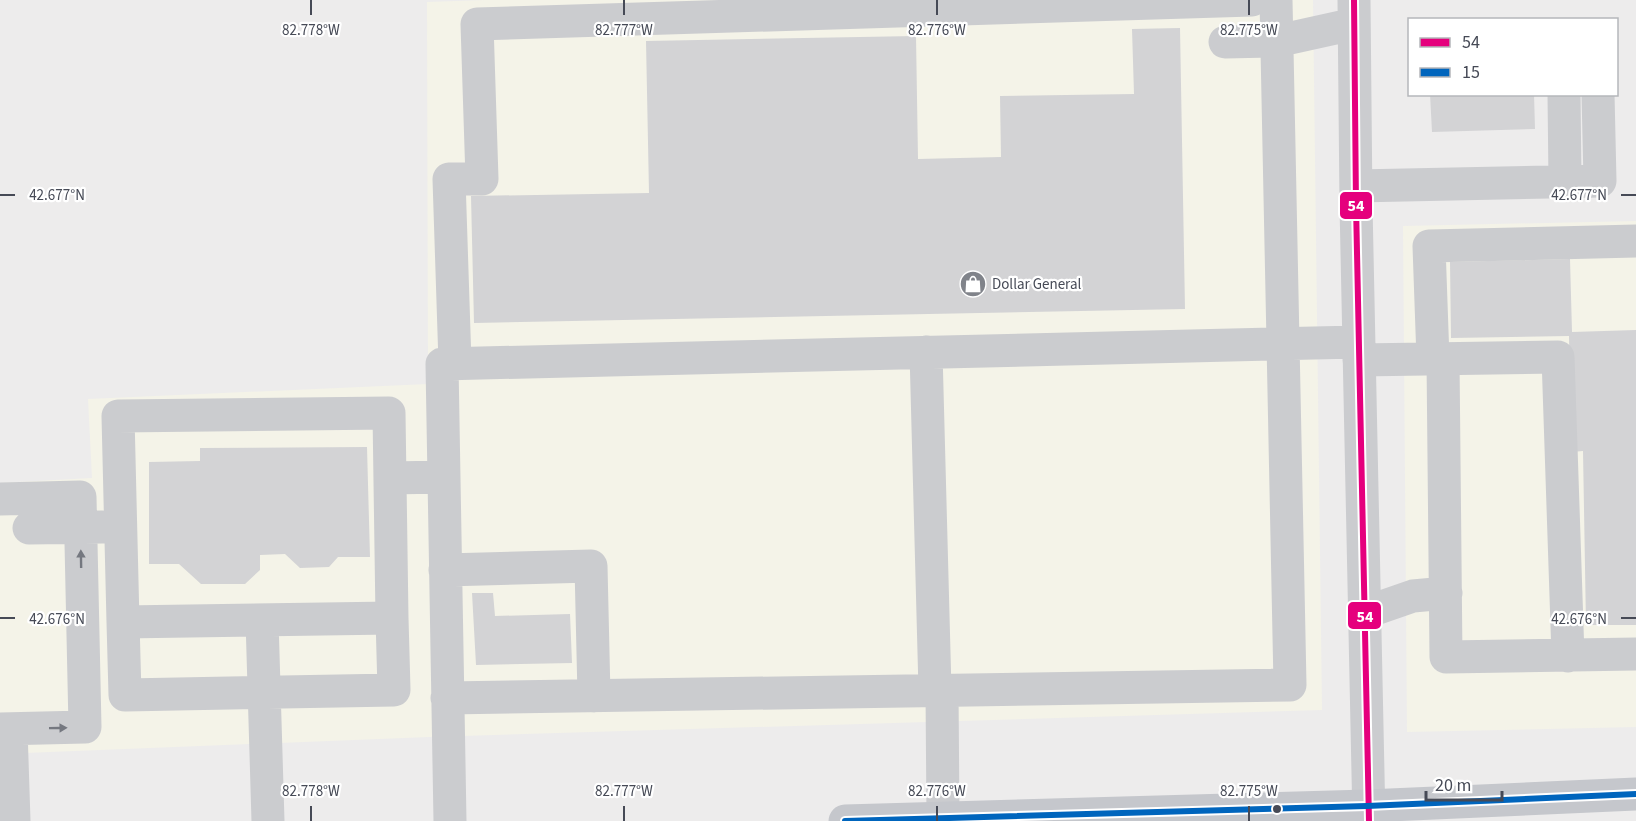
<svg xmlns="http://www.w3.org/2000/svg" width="1636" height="821" viewBox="0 0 1636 821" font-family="'Source Sans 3',sans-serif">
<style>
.commercial{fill:#f4f3e8}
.building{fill:#d3d3d5}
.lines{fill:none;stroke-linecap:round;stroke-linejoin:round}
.minor{stroke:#cbcccf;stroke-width:33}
.major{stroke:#c5c7cc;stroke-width:33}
.bus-1-casing{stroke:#fff;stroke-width:10}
.bus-2-casing{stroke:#fff;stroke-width:10}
.bus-1{stroke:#e5007d;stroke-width:6}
.bus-2{stroke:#0065bd;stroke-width:6}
.oneway{fill:#757880}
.ticks{fill:none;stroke:#464a56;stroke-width:2}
.bus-dot{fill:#464a56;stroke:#fff;stroke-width:2}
.labels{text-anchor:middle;stroke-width:4.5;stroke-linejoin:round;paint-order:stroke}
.poi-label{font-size:15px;fill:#464a56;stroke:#fff;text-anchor:start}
.ticks-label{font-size:15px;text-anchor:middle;fill:#464a56;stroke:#fff;stroke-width:4.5;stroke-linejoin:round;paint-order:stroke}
.line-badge{stroke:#fff;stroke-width:2}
.badge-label{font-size:16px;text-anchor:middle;font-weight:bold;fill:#fff}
</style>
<rect width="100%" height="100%" fill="#edecec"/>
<path class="commercial" d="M485,0H1313L1322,710L429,737L0,754V483L92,478L88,399L428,384L427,2Z
M1636,221V727L1407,732L1403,226Z"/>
<path class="building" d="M1180,28L1185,309L474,323L471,196L649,193L646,41L916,36L918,159L1001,157L1000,96L1134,94L1132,29Z
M1430,94H1534L1535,129L1432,132Z
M1570,259L1572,332L1636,330V625H1586L1583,451L1571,452L1569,336L1451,338L1450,262Z
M367,447L370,557H338L329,567L300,568L285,554L260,555V570L245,584H201L179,564H149V462L200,461V448Z
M472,593H493L495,616L570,614L572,663L476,665Z"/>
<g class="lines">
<path class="minor" d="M1354,0L1356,205L1369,821
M1225,42L1277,41L1354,24
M1564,94L1565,182
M1356,186L1600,181L1598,94
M926,352L935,690
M1433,359L1429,246L1636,241
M1443,359L1446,657L1636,654
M1359,360L1558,357L1568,656
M455,363L449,179H482L477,24L1252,0
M389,413L392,618L123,622L118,416Z
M390,478L444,477
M0,499L80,497L85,727L0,729
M29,528L102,527
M445,570L591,566L594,696
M1364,613L1413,596L1446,593
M262,620L268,821
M123,622L125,695L394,690L392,618
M942,690L943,818
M447,698L1290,685L1276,0
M11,729L14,821
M450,821L442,364L1358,342"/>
<path class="major" d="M845,821L1367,806L1636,794"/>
<defs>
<path id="bus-1" d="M1354,0L1356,205L1369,821"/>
<path id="bus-2" d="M845,821L1367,806L1636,794"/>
</defs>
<use href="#bus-1" class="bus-1-casing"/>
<use href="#bus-2" class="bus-2-casing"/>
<use href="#bus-1" class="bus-1"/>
<use href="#bus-2" class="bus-2"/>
</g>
<defs><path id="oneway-solid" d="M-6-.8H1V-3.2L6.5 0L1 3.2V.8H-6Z" transform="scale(1.5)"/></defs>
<g class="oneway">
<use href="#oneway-solid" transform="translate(81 559) rotate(-91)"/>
<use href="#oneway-solid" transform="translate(58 728) rotate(-1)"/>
</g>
<path class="ticks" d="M311,0V15M624,0V15M937,0V15M1249,0V15M0,195H15M1621,195H1636M0,618H15M1621,618H1636M311,806V821M624,806V821M937,806V821M1249,806V821"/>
<defs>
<symbol id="shop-disc" viewBox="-11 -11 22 22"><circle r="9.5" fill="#80838a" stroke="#fff"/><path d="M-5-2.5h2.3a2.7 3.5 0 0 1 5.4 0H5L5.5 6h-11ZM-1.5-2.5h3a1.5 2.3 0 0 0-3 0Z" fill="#fff"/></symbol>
</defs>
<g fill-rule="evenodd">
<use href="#shop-disc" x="958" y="269" width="30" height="30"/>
</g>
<circle class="bus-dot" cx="1277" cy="809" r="5"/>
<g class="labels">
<g class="poi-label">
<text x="992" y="289">Dollar General</text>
</g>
</g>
<g class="ticks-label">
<text x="311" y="35">82.778°W</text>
<text x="624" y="35">82.777°W</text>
<text x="937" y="35">82.776°W</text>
<text x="1249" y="35">82.775°W</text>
<text x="57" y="200">42.677°N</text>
<text x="1579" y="200">42.677°N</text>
<text x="57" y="624">42.676°N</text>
<text x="1579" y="624">42.676°N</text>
<text x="311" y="796">82.778°W</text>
<text x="624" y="796">82.777°W</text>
<text x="937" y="796">82.776°W</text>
<text x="1249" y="796">82.775°W</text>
</g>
<g class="line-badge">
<rect x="1339" y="191" width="34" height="29" rx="6" fill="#e5007d"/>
<rect x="1347" y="601" width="35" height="29" rx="6" fill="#e5007d"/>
</g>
<g class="badge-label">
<text x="1356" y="211">54</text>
<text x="1365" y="622">54</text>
</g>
<rect x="1408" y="18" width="210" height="78" fill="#ffffff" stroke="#b5b7bb" stroke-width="1.5"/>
<rect x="1420" y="38" width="30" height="9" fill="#e5007d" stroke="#b5b7bb" stroke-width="1.5"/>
<text x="1462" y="48" font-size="18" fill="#464a56">54</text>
<rect x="1420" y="68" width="30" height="9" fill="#0065bd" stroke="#b5b7bb" stroke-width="1.5"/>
<text x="1462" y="78" font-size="18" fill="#464a56">15</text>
<path d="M1426 791v9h76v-9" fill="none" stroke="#464a56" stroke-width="3"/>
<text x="1435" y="791" font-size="18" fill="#464a56" stroke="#ffffff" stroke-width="4.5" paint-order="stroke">20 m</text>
</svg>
